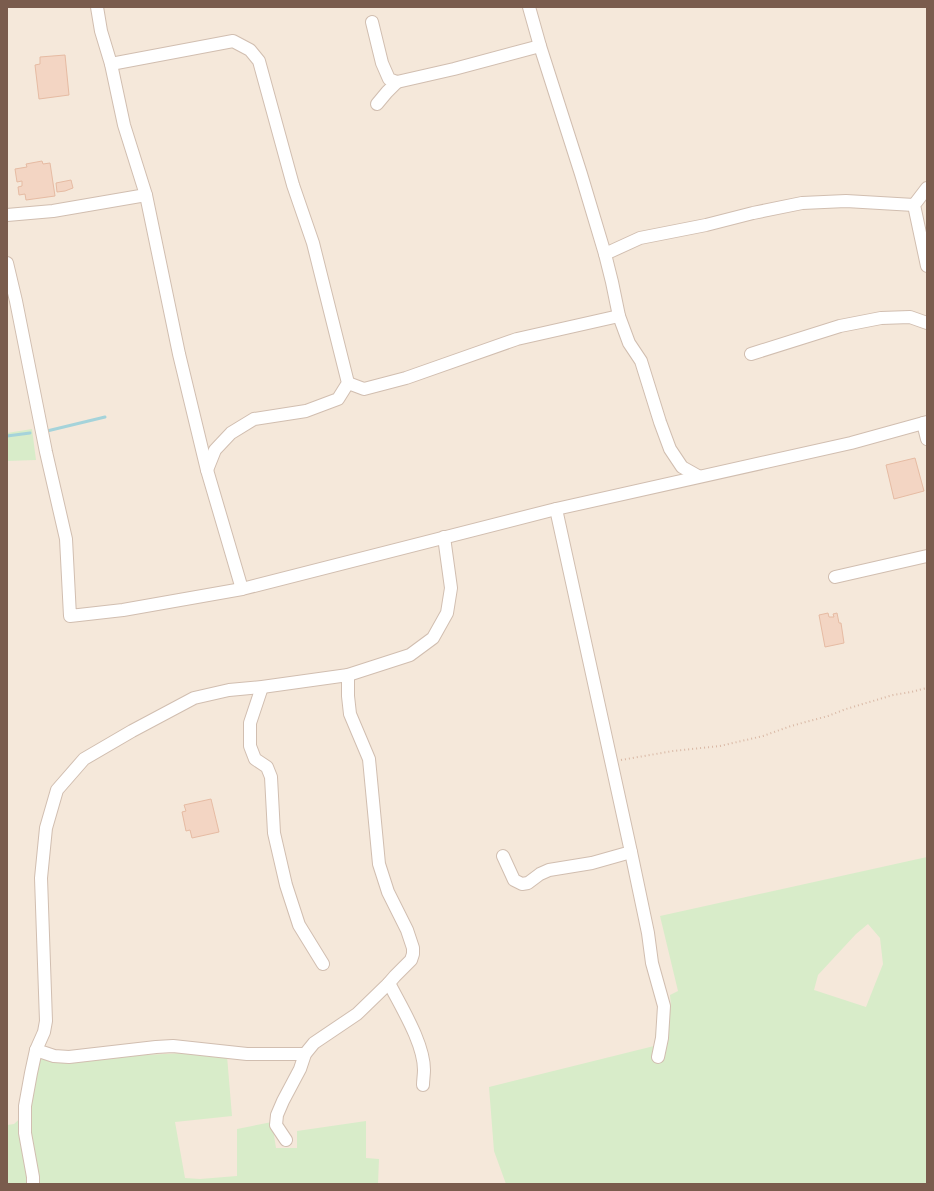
<svg xmlns="http://www.w3.org/2000/svg" width="934" height="1191" font-family="'Space Grotesk',sans-serif">
  <style>
    .residential { fill: #f5e8da }
    .green { fill: #d8ecc9; fill-rule: evenodd }
    .lines { fill: none; stroke-linecap: round; stroke-linejoin: round }
    .stream { stroke: #a5d3da; stroke-width: 3 }
    .building { fill: #f3d5c3; stroke: #e6bba3 }
    .minor-casing { stroke: #d1beb0; stroke-width: 14 }
    .path { stroke: #d9b8a5; stroke-width: 2; stroke-dasharray: 1 3; stroke-linecap: butt }
    .minor { stroke: #fff; stroke-width: 12 }
  </style>
  <rect width="100%" height="100%" fill="#fdf6ec"/>
  <path class="residential" d="M7,7H927V1131L575,1184H7Z"/>
  <g class="green">
    <path d="M32,429L36,460L7,461V433Z"/>
    <path d="M927,857V1184H506L494,1151L489,1087L654,1046L658,1014L671,1006L670,995L678,991L660,916ZM868,924L880,938L883,964L866,1007L814,990L818,975L856,934Z"/>
    <path d="M183,1053L227,1056L232,1116L175,1122L185,1178L200,1179L237,1176V1129L272,1122L276,1148H297V1131L366,1121V1158L379,1159L378,1184H7V1125L14,1124L29,1110L39,1057H107Z"/>
  </g>
  <g class="lines">
    <g class="stream">
      <path d="M47,431L105,417"/>
      <path d="M7,436L30,433"/>
    </g>
  </g>
  <g class="building">
    <path d="M65,55L69,95L39,99L35,65L40,64V57Z"/>
    <path d="M42,161L43,164L50,163L55,196L26,200L25,194L19,195L18,187L22,186V181L17,182L15,169L27,167L26,164Z"/>
    <path d="M71,180L73,188L65,191L57,192L56,183Z"/>
    <path d="M915,458L924,491L894,499L886,465Z"/>
    <path d="M828,613L829,617H834L833,614L837,613L839,623H841L844,643L825,647L819,615Z"/>
    <path d="M211,799L219,832L192,838L190,830L186,831L182,812L186,811L184,805Z"/>
  </g>
  <g class="lines">
    <defs>
      <g id="minor">
        <path d="M529,7L540,46L581,174L605,254L612,282L619,316L629,343L641,361L660,422L670,449L682,467L698,476"/>
        <path d="M372,22L382,63L389,79L397,82L454,69L540,46"/>
        <path d="M111,64L233,41L250,50L259,61L293,185L313,243L348,383L338,399L306,411L254,419L231,433L215,450L207,470"/>
        <path d="M377,104L387,92L397,82"/>
        <path d="M927,188L914,205L927,266"/>
        <path d="M146,195L179,354L207,470L242,589"/>
        <path d="M7,215L53,211L146,195L124,125L111,64L101,31L97,7"/>
        <path d="M605,254L640,238L706,225L753,213L802,203L846,201L914,205"/>
        <path d="M7,263L16,301L46,452L66,539L70,616L123,610L242,589L556,509L851,443L927,422"/>
        <path d="M751,354L840,326L881,318L910,317L927,323"/>
        <path d="M348,383L364,389L406,378L517,339L619,316"/>
        <path d="M923,423L927,439"/>
        <path d="M835,577L927,556"/>
        <path d="M348,675V696L350,714L369,759L379,864L388,892L407,930L413,948V954L411,960L395,976L389,983C401,1007 424,1043 424,1070C424,1075 423,1080 423,1085"/>
        <path d="M262,687L250,723V746L255,759L267,767L271,777L274,833L286,885L299,925L323,964"/>
        <path d="M631,852L648,933L652,963L664,1006L662,1038L658,1057"/>
        <path d="M503,856L514,880L522,884L528,883L540,874L549,870L592,863L631,852L556,509"/>
        <path d="M36,1050L54,1056L69,1057L156,1047L173,1046L247,1054H305"/>
        <path d="M286,1140L276,1125L277,1115L283,1101L300,1069L305,1054L314,1043L357,1014L389,983"/>
        <path d="M33,1184V1177L25,1133V1106L31,1073L36,1050L44,1032L46,1021L41,878L46,828L57,790L84,759L132,731L194,698L229,690L262,687L348,675L410,655L433,638L447,613L451,588L444,537"/>
      </g>
    </defs>
    <use href="#minor" class="minor-casing"/>
    <path class="path" d="M621,760L673,751L720,746L763,736L791,726L828,716L846,709L893,695L911,692L927,688"/>
    <use href="#minor" class="minor"/>
  </g>
  <rect width="934" height="1191" fill="none" stroke="#7a5c4d" stroke-width="16"/>
</svg>
